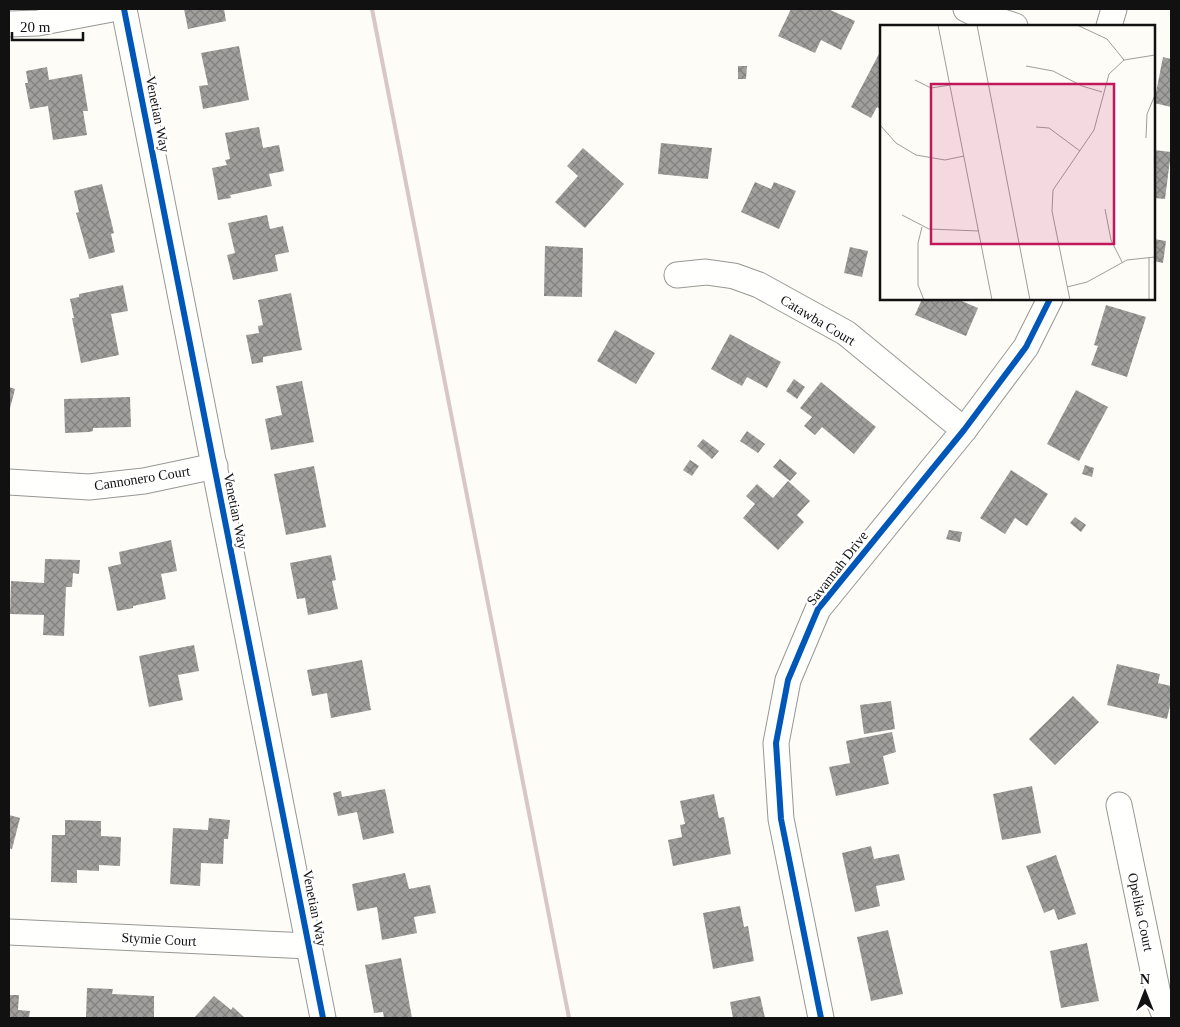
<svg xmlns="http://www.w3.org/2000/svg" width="1180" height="1027" font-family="Georgia,serif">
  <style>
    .building { fill: url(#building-cross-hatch) }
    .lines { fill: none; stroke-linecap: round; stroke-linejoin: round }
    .minor-casing { stroke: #979795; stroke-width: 27 }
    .minor { stroke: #fffffe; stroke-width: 25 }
    .rail { stroke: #d9c6c7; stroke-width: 4 }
    .cycleway-casing { stroke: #fff; stroke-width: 9 }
    .cycleway { stroke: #0057b8; stroke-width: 6 }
    .labels { text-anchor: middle; stroke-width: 5; stroke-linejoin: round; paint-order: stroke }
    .street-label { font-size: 14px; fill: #111; stroke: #fff }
    .inset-road { fill: none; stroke: #9f9e9b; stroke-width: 1 }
    .view { fill: #c2185b; fill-opacity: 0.15; stroke: #c2185b; stroke-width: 2.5 }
    .inset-edge { fill: none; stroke: #111; stroke-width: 2.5 }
  </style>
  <defs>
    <pattern id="building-cross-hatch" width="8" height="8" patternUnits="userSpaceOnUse" patternTransform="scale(1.25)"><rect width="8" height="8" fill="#a19f9c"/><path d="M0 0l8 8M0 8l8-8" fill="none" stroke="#82807e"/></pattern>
  </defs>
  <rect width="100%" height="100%" fill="#fdfcf7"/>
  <g class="building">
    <path d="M184,9H224L226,21L188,29Z"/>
    <path d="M791,9H828L855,21L841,50L821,40L815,53L778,36Z"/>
    <path d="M239,46L249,100L203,109L199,86L208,85L201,53Z"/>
    <path d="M881,50V110L877,107L871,118L851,107Z"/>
    <path d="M1163,57L1171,59V107L1154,103Z"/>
    <path d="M738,66H747L746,79H738Z"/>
    <path d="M47,67L49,80L82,74L88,111H83L87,135L53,140L48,106L30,109L25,83H28L26,71Z"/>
    <path d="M259,127L263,148L279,145L284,171L269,174L272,186L230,195L231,198L218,200L212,168L227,165L225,160L230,159L225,133Z"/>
    <path d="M661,143L712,148L708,179L658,174Z"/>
    <path d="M583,148L624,184L585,228L555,202L578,176L567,166Z"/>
    <path d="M1154,150L1171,152L1165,199L1154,198Z"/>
    <path d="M755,182L771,189L774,182L796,191L779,229L741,212Z"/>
    <path d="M102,184L114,233L111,234L115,252L89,259L76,213L79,212L74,191Z"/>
    <path d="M267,215L270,229L283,226L289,252L275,255L278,271L233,280L227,255L235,253L228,223Z"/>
    <path d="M1154,239L1166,241L1163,263L1154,261Z"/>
    <path d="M545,246L583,248L582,297L544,296Z"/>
    <path d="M850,247L868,251L862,277L844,273Z"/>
    <path d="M123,285L128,311L111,314L119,355L81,363L72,318H74L70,299L79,297V294Z"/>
    <path d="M291,293L302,350L263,357V362L252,364L246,335L259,333L258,326L263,325L258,300Z"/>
    <path d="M922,299H957L978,308L966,336L915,315Z"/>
    <path d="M1106,305L1146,317L1127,377L1091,365L1098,346L1094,345Z"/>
    <path d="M615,330L655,353L636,384L597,361Z"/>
    <path d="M730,334L781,362L767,388L747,377L742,386L711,369Z"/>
    <path d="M794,379L805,387L797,399L786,391Z"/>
    <path d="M302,381L314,442L271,450L265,419L282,415L276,386Z"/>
    <path d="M821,382L876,427L854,454L822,427L815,435L804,426L812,417L800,408Z"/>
    <path d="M9,387L15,389L9,412Z"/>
    <path d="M1076,390L1108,407L1079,461L1047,444Z"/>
    <path d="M130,397L131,427L93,428V431L89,432L65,433L64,399Z"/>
    <path d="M747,431L765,444L758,453L740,441Z"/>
    <path d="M703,439L719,451L712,459L697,446Z"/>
    <path d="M780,459L797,473L790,481L773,467Z"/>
    <path d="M690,460L699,466L692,476L683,470Z"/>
    <path d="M1085,465L1094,468L1092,477L1082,474Z"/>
    <path d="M314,466L326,527L286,535L274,474Z"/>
    <path d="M1011,470L1048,494L1027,526L1015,518L1005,534L980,518Z"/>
    <path d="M788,481L810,501L797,515L804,522L778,550L743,518L755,504L746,496L757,484L773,498Z"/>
    <path d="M1075,517L1086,525L1081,532L1070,523Z"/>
    <path d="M949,530L962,532L960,542L946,539Z"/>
    <path d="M171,540L177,571L161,574L166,599L133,606V608L117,611L108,567L121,564L119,552Z"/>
    <path d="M331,555L336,580L332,581L338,609L308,615L305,598L297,599L290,563Z"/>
    <path d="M45,559L80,560L79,574L73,573L72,587H66L64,636L43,635L44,615L10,614L11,581L44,583Z"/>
    <path d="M194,645L199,671L178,675L183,700L149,707L139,656Z"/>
    <path d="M362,660L371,710L331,718L327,693L312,696L307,670Z"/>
    <path d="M1117,664L1160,674L1158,683L1171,686V701L1167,719L1107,705Z"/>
    <path d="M1073,696L1099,722L1055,765L1029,739Z"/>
    <path d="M891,701L895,729L864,734L860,705Z"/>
    <path d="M892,732L896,752L883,756L889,784L836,796L829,767L850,763L846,741Z"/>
    <path d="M1032,786L1041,833L1002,840L993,794Z"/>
    <path d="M385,789L394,833L363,840L357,812L338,816L333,793L341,791L342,797Z"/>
    <path d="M714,794L719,818L724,817L731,854L673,866L668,840L682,837L680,825L685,824L680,801Z"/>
    <path d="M9,815L20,818L12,849L9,848Z"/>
    <path d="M209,818L230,820L228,839H224L223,864L201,863L200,886L170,884L173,828L208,830Z"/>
    <path d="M65,820L101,821V836L121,837L120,866L99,865V871L77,870V883L51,882L52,835H65Z"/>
    <path d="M871,846L874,859L899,854L905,880L876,886L880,906L855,912L842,853Z"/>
    <path d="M1056,855L1076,914L1058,920L1054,909L1044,913L1026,866Z"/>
    <path d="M405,873L409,889L430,885L436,913L414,917L417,933L382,940L377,907L357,911L352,884Z"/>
    <path d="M740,906L744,927L748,926L754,961L713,969L703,913Z"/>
    <path d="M888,930L903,994L871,1001L857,937Z"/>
    <path d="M1087,943L1099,1001L1061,1008L1050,951Z"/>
    <path d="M401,958L412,1018H384L383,1012L374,1013L365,965Z"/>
    <path d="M87,988L113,989L112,994L154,996V1018H86Z"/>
    <path d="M9,995H19L18,1010L30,1011L29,1018H9Z"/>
    <path d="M214,996L231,1010L233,1007L245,1018H194Z"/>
    <path d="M760,996L765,1018H733L730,1002Z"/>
  </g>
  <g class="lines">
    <defs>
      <g id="minor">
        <path d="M124,9L323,1018"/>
        <path d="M966,9L972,12L1015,26"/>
        <path d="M9,24L38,23L112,9"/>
        <path d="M1109,26L1114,9"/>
        <path d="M677,275L706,272L734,276L759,285L846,333L964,430"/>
        <path d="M9,482L89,487L144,481L215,466"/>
        <path d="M1119,805L1160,1004L1166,1018"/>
        <path d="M9,932L309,946"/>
        <path d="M821,1018L781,819L776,743L788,680L818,609L964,430L1026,347L1050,299"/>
      </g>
    </defs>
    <use href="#minor" class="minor-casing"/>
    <use href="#minor" class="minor"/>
    <path class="rail" d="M372,9L569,1018"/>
    <defs>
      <g id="cycleway">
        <path d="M124,9L323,1018"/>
        <path d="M821,1018L781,819L776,743L788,680L818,609L964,430L1026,347L1050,299"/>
      </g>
    </defs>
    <use href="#cycleway" class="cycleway-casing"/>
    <use href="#cycleway" class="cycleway"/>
  </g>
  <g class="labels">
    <g class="street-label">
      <text transform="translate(158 114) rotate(79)" y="5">Venetian Way</text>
      <text transform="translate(818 320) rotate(31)" y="5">Catawba Court</text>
      <text transform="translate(142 478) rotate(-9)" y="5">Cannonero Court</text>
      <text transform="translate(236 511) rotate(79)" y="5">Venetian Way</text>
      <text transform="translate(837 568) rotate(-52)" y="5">Savannah Drive</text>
      <text transform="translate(315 908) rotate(79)" y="5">Venetian Way</text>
      <text transform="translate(1141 912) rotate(78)" y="5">Opelika Court</text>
      <text transform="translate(159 939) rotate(3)" y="5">Stymie Court</text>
    </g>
  </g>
  <g transform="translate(880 25)">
    <rect width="275" height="275" fill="#fdfcf7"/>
    <path class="inset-road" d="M58,0L112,275M97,0L150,275M197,0L227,14L244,35M146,41L173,46L202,61L222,67M35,55L51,63L70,60M0,100L16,118L36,130L65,135L84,131M156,102L169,103L200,126M266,113L267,89L275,70M225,184L231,215L242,237M22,190L49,204L99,206M42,202L38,218V260L44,275M269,232V275M187,262L207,257L247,235L275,232M190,275L172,186L173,165L214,105L229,49L244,35L275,30"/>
    <path class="view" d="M51,59H234V219H51Z"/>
    <rect width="275" height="275" class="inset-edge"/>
  </g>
  <rect width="1180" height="1027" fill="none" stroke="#111111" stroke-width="20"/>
  <g transform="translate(1145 992)" stroke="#ffffff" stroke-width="4" paint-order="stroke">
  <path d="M0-4L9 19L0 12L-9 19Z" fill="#111111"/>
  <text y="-8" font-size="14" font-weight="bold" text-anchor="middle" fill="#111111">N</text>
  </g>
  <path d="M12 32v8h71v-8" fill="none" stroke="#111111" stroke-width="2.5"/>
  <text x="20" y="32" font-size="15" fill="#111111" stroke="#ffffff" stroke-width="4" paint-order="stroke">20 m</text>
</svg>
